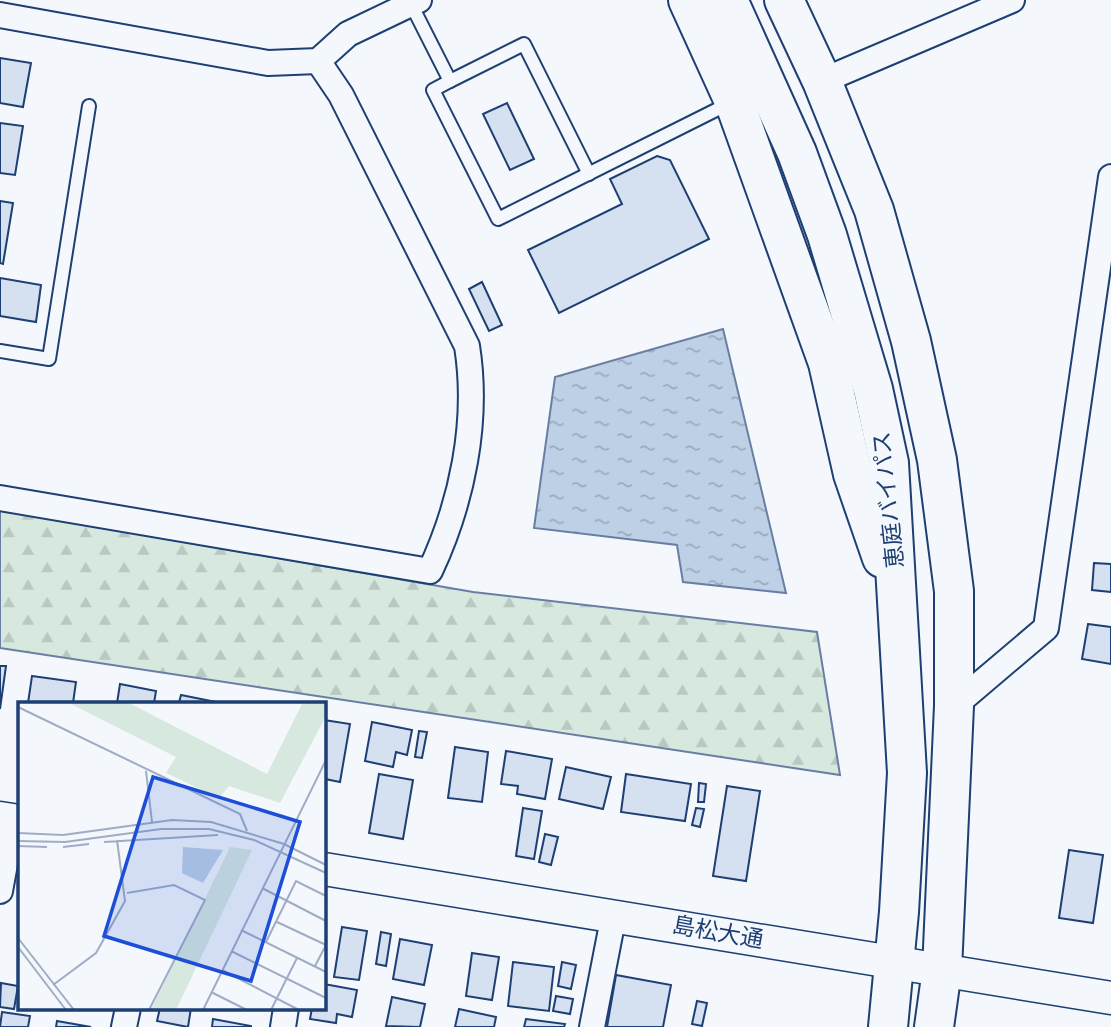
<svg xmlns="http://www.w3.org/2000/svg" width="1111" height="1027" font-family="Manrope,'Noto Sans JP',sans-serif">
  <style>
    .forest { fill: url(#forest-firs); stroke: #687fa3; stroke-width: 2 }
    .water { fill: url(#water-ripples); stroke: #687fa3; stroke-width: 2 }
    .building { fill: #d5e0f0; stroke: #1d3f73; stroke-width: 2 }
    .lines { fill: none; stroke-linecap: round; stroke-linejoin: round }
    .service-casing { stroke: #1d3f73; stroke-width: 16 }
    .minor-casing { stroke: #1d3f73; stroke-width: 28 }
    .tertiary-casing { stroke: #1d3f73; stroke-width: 35 }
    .trunk-casing { stroke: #1d3f73; stroke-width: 42 }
    .service { stroke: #f4f7fb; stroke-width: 12 }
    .minor { stroke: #f4f7fb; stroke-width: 24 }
    .tertiary { stroke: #f4f7fb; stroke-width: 32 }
    .trunk { stroke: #f4f7fb; stroke-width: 38 }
    .labels { text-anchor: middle; stroke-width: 5; stroke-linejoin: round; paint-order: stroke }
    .street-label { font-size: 23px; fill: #1d3f73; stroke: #f4f7fb }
    .inset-road { fill: none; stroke: #9eadc5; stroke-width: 2 }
    .view { fill: #1d4ed8; fill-opacity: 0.15; stroke: #1d4ed8; stroke-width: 3.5 }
    .inset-edge { fill: none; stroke: #1d3f73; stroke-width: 3.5 }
  </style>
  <defs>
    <pattern id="forest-firs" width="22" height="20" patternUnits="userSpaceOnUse" patternTransform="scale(1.75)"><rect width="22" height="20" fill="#d7e8df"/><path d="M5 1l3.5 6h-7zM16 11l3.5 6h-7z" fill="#b8c8c3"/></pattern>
    <pattern id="water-ripples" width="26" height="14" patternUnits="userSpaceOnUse" patternTransform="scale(1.75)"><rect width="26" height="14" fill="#bed0e5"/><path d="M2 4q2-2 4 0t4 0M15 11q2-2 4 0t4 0" fill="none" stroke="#9aaabe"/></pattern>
  </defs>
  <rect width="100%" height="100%" fill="#f4f7fb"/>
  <path class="forest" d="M0,510L473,592L817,632L840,775L0,648Z"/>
  <path class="water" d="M723,329L786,593L683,582L677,545L534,528L555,377Z"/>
  <g class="building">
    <path d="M0,58L31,63L23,107L0,103Z"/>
    <path d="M507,103L534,159L510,170L483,114Z"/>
    <path d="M0,123L23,126L15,175L0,173Z"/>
    <path d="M657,156L670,160L709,239L559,313L528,250L622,204L610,179Z"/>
    <path d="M0,201L13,203L3,264L0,263Z"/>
    <path d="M0,278L41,285L36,322L0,316Z"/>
    <path d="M482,282L502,325L489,331L469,289Z"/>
    <path d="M1094,563L1111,564V592L1092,590Z"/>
    <path d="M1088,624L1111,627V664L1082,659Z"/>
    <path d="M0,666H6L0,709Z"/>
    <path d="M32,676L76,682L73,703H28Z"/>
    <path d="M120,684L156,691L154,703H117Z"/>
    <path d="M181,695L221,703H179Z"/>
    <path d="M324,720L350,724L340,782L325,779L324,785Z"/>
    <path d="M372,722L412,730L407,755L396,752L393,767L365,761Z"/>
    <path d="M419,731L427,732L422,758L415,757Z"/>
    <path d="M455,747L488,752L482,802L448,798Z"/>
    <path d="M506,751L552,759L545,799L517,794L518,786L501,784Z"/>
    <path d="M566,767L611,777L603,809L559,799Z"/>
    <path d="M379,774L413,780L403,839L369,833Z"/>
    <path d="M626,774L691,784L685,821L621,812Z"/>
    <path d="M699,783L706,784L704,802H698Z"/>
    <path d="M727,786L760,791L746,881L713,876Z"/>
    <path d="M523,808L542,811L534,859L516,856Z"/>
    <path d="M696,808L704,809L700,827L692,825Z"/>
    <path d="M545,834L558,837L551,865L539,862Z"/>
    <path d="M1069,850L1103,855L1093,923L1059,918Z"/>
    <path d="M342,927L367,931L359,980L334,977Z"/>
    <path d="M381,932L391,934L386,966L376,964Z"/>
    <path d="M400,939L432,945L424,985L393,979Z"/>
    <path d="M472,953L499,957L492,1000L466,996Z"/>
    <path d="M513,962L554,967L549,1011L508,1006Z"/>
    <path d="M562,962L576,965L571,989L558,986Z"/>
    <path d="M616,975L671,985L663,1027H607Z"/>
    <path d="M1,983L18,986L14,1009L0,1007Z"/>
    <path d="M324,984L357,990L352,1017L337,1014L336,1023L310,1019L312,1008H324Z"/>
    <path d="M556,996L573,999L570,1014L553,1011Z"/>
    <path d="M392,997L425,1004L420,1027L386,1026Z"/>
    <path d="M697,1001L707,1003L702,1026L692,1024Z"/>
    <path d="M160,1008H191L188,1027L157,1021Z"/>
    <path d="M459,1009L496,1017L494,1027H455Z"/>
    <path d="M2,1012L30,1016L28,1027H0Z"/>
    <path d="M213,1019L251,1026V1027H212Z"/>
    <path d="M526,1019L565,1024L564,1027H524Z"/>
    <path d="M57,1021L91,1027H56Z"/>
  </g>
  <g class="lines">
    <defs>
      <g id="service">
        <path d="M411,4L450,81L433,90L498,219L732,102"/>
        <path d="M450,81L524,44L589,174"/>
        <path d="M0,351L49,359L89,106"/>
      </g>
      <g id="minor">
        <path d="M0,15L268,63L318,61L348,34L419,0"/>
        <path d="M822,81L1012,0"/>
        <path d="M0,498L430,571C462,503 479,422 467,346L341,95L318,61"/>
        <path d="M954,706L1046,628L1111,177"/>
        <path d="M0,891L13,820"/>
        <path d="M124,1027L128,1008"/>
        <path d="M283,1027L286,1008"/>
        <path d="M592,1027L614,914"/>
      </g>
      <g id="tertiary">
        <path d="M0,818L19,821"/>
        <path d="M324,869L1111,998"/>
      </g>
      <g id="trunk">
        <path d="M688,0L734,101L828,363L853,474L882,558"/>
        <path d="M728,0L797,153L827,235L873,389L889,463L907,773L899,912L888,1027"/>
        <path d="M784,0L822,81L874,210L911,341L937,460L954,591V706L942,970L934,1027"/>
      </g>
    </defs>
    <use href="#service" class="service-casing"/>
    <use href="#minor" class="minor-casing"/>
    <use href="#tertiary" class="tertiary-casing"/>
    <use href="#trunk" class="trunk-casing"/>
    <use href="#service" class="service"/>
    <use href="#minor" class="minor"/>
    <use href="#tertiary" class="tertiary"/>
    <use href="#trunk" class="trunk"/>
  </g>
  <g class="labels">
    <g class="street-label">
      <text transform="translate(888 500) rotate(-96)" y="8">恵庭バイパス</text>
      <text transform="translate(718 932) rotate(10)" y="8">島松大通</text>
    </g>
  </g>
  <g transform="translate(18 702)">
    <rect width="308" height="308" fill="#f4f7fb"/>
    <path d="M49,0H109L249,72L285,0H308V14L262,101L211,84L201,96L148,71L158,55ZM212,145L234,148L158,308H133Z" fill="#d7e8df"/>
    <path d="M165,145L205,148L185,181L164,171Z" fill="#bed0e5"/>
    <path class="inset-road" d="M0,5L222,112L229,129M128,69L134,120M0,131L45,133L154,118L193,120L266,142L308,163M0,139L47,140L143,127H191L236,138L308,171M86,140L200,133M0,144L29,145M45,145L71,142M244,186L308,219M109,191L156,183L187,198L131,308M259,220L308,243M223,228L308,270M0,236L56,308M248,240L278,179L308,194M0,245L48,308M213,249L308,296M297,264L308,243M204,268L281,308M35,283L78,251L107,199L99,138M193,290L229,308M185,308L308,58M253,308L279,256"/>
    <path class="view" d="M135,75L282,120L233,279L86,234Z"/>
    <rect width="308" height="308" class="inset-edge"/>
  </g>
</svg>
